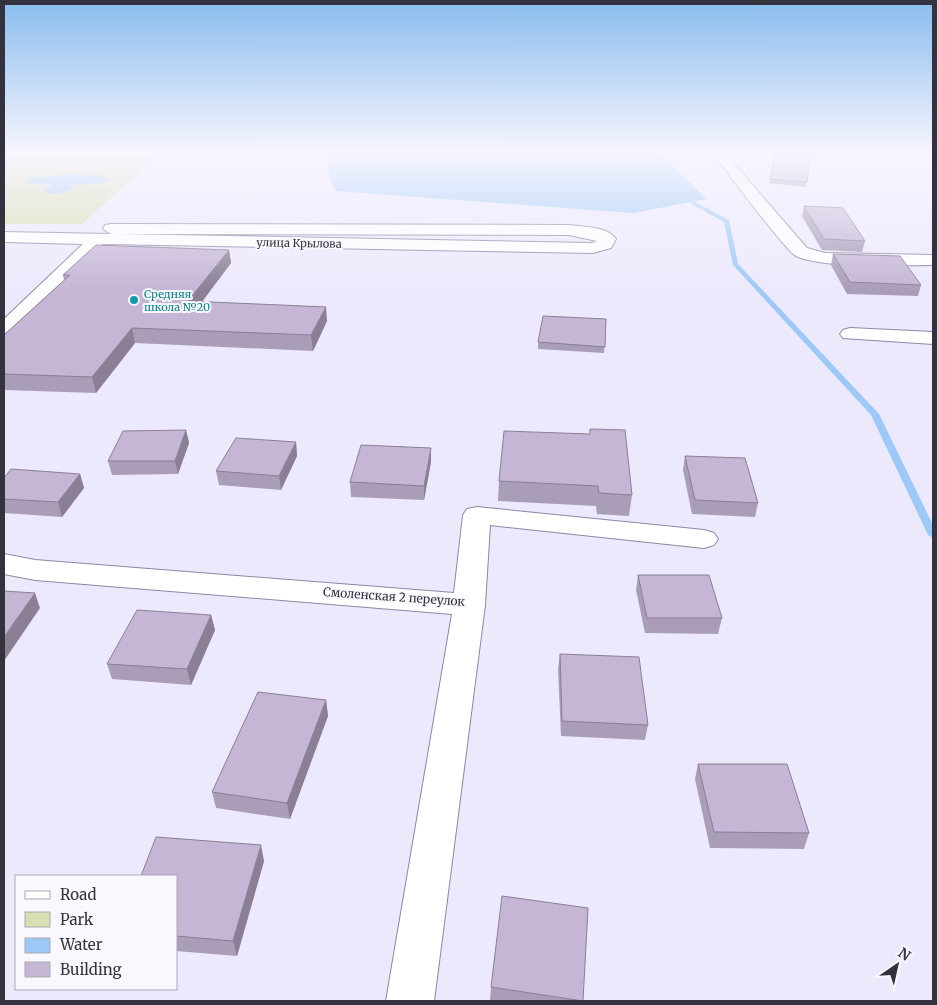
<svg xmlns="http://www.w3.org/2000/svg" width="937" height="1005" font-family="Merriweather,serif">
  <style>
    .green { fill: #d9dfb2 }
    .water { fill: #9cc9f7 }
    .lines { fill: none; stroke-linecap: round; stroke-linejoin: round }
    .stream { fill: #9cc9f7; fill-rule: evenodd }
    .minor-casing { stroke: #8d87a5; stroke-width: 2 }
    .minor { fill: #fff; fill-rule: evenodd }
    .wall { fill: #a99db7 }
    .shaded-wall { fill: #8a7f95 }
    .building { fill: #c5b6d5; stroke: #8a7f95 }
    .culture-dot { fill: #0f9aa8; stroke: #f9f8ff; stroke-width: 2 }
    .labels { text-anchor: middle; stroke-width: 4; stroke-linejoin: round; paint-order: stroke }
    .far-street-label { font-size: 11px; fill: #35323f; stroke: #f9f8ff }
    .far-culture-label { font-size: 11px; fill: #0d838f; stroke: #f9f8ff; text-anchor: start }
    .street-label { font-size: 12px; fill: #35323f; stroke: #f9f8ff }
  </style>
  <rect width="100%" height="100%" fill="#ede9fd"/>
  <path class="green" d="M4,152H161L82,224H4Z"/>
  <g class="water">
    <path d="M326,152H659L706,199L633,213L336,191L329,176Z"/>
    <path d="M73,174L104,176L110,180L104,183L72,185L71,190L56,194L45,193L44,189L53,186C43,181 34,187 24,181L32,178Z"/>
  </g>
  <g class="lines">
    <path class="stream" d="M691,202H695L729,220L738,264L879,414L933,525V538L928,535L871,415L733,265L724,222L691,204Z"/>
    <defs>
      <g id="minor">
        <path d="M713,152H727L735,165L807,248L825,253L933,255V265C899,265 825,269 796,256C786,251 722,166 713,152Z"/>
        <path d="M111,224L569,225C583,227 607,226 616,239L611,248L593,253L103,244L11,334L4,336V319L83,244L4,242V232L111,234L103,229L105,225ZM118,234L569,235L597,241L592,243Z"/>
        <path d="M850,328L933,332V344L843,338L840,334L843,330Z"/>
        <path d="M477,507L704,530L714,533L718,539L714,545L704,548L490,525L485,605L434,1001H386L452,614L35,580L4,574V554L35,560L454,593L463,515L467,509Z"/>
      </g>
    </defs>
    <use href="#minor" class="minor-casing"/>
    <use href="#minor" class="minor"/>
  </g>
  <g class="wall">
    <path d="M776,152L807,182L806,187L769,183Z"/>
    <path d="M804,206L865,241L862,252L822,250L802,216Z"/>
    <path d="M229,250L231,263L202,302L327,321L313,351L135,343L96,393L4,390V335L64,280L63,275Z"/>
    <path d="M833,254L921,285L918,296L847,294L831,265Z"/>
    <path d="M606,319L604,353L538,349V342Z"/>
    <path d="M590,429L632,495L629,516L597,514L596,506L498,501L499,481L590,434Z"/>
    <path d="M186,430L189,443L178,474L112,475L108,461Z"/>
    <path d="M296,442L297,456L281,490L219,485L216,471Z"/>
    <path d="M431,448V462L424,500L351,497L350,482Z"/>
    <path d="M685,456L758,503L755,517L692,514L683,470Z"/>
    <path d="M80,474L84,488L62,517L4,513V478Z"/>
    <path d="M638,575L722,618L718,634L645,633L636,590Z"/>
    <path d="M211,615L215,630L191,685L112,679L107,664Z"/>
    <path d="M560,654L648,725L645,740L561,736L558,669Z"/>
    <path d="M326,700L328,716L290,819L216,808L212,792Z"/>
    <path d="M698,764L809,833L804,849L710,848L695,779Z"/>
    <path d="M264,861L237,956L176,951V876Z"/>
    <path d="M491,987L583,1001H490Z"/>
  </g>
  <g class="shaded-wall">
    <path d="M229,250L231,263L191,316L188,301Z"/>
    <path d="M326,307L327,321L313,351L311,335Z"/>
    <path d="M132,328L135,343L96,393L92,377Z"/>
    <path d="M186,430L189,443L178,474L175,461Z"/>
    <path d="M296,442L297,456L281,490L279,476Z"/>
    <path d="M431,448V462L424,500V486Z"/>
    <path d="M80,474L84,488L62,517L58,502Z"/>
    <path d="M35,593L40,608L4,661V637Z"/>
    <path d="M211,615L215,630L191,685L187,669Z"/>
    <path d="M326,700L328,716L290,819L287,803Z"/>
    <path d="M261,845L264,861L237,956L233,941Z"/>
  </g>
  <g class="building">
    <path d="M776,152H811L807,182L770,179Z"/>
    <path d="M804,206L843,208L865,241L824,239Z"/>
    <path d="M96,245L229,250L188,301L326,307L311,335L132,328L92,377L4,374V335L70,275H63Z"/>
    <path d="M833,254L900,256L921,285L850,282Z"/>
    <path d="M543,316L606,319L605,347L538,342Z"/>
    <path d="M590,429L625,430L632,495L599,493L598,486L499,481L504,431L590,434Z"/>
    <path d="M186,430L175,461H108L123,431Z"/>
    <path d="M236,438L296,442L279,476L216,471Z"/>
    <path d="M361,445L431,448L424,486L350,482Z"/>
    <path d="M685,456L745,458L758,503L695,500Z"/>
    <path d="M11,469L80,474L58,502L4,499V478Z"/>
    <path d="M638,575H709L722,618H647Z"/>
    <path d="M4,591L35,593L4,637Z"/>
    <path d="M137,610L211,615L187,669L107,664Z"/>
    <path d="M560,654L639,657L648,725L562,721Z"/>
    <path d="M258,692L326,700L287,803L212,792Z"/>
    <path d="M698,764H787L809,833L714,832Z"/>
    <path d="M156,837L261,845L233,941L176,936V876H141Z"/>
    <path d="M502,896L588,908L583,1001L491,987Z"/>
  </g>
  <linearGradient id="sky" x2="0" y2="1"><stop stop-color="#89bcee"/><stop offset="0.52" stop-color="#f7f5fe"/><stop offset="1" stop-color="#f7f5fe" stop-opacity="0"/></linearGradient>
  <rect width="937" height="292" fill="url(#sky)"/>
  <circle class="culture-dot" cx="134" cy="300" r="5"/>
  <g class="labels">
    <g class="far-street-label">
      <text transform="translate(299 243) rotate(1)" y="4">улица Крылова</text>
    </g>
    <g class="far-culture-label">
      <text x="144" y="298">Средняя<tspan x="144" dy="13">школа №20</tspan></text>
    </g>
    <g class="street-label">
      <text transform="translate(394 597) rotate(4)" y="4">Смоленская 2 переулок</text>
    </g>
  </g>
  <rect width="937" height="1005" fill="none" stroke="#35323f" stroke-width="10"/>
  <rect x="15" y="875" width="162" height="115" fill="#f9f8ff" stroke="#aba9b2"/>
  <rect x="25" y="891" width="25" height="8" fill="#ffffff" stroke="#aba9b2"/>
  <text x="60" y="900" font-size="15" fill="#35323f">Road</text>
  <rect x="25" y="912" width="25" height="15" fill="#d9dfb2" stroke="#aba9b2"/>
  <text x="60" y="925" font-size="15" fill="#35323f">Park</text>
  <rect x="25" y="938" width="25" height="15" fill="#9cc9f7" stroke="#aba9b2"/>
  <text x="60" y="950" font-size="15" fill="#35323f">Water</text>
  <rect x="25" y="962" width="25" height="15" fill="#c5b6d5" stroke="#aba9b2"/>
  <text x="60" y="975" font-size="15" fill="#35323f">Building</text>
  <g transform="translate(897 965) rotate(34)" stroke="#f9f8ff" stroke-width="4" paint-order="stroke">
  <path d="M0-4L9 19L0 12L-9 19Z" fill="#35323f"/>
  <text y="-8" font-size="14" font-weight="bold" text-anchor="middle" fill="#35323f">N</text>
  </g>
</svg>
